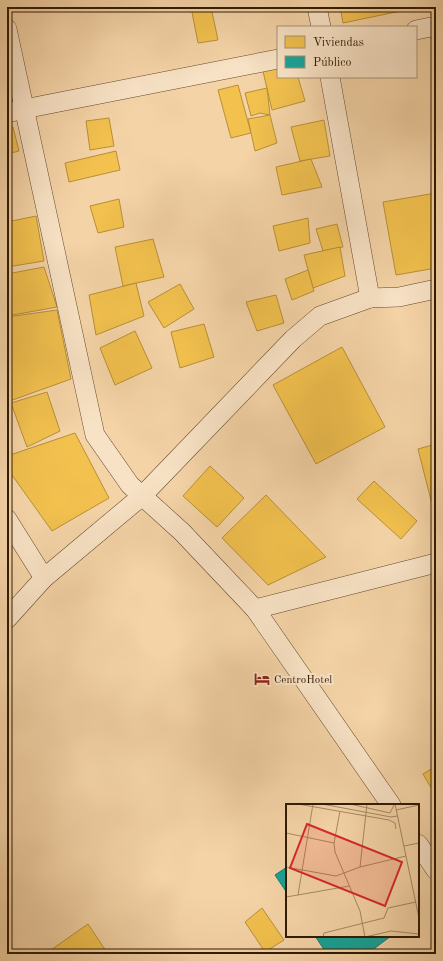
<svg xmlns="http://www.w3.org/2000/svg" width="443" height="961" font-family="'Old Standard TT',serif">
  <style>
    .homes { fill: #f2c14e; stroke: #b88f37 }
    .public { fill: #17a398; stroke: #1e7a6b }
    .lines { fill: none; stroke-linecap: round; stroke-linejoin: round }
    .minor-casing { stroke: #61492b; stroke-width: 20 }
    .minor { stroke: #f8e2c5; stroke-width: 19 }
    .labels { text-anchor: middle; stroke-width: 4; stroke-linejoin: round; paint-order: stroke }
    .poi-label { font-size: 11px; fill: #301b02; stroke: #f8e2c5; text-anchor: start }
    .inset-road { fill: none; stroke: #a68964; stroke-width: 1 }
    .view { fill: #d62828; fill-opacity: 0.15; stroke: #d62828; stroke-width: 2 }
    .inset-edge { fill: none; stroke: #301b02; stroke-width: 2 }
  </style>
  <rect width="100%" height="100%" fill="#f4d3a6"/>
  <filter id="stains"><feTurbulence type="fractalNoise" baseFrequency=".005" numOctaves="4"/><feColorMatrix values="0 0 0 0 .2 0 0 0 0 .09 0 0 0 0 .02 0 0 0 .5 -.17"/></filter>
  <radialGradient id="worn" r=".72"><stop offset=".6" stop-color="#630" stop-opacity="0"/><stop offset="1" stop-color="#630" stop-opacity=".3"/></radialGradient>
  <g class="homes">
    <path d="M191,7H211L218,40L198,43Z"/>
    <path d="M340,7H420L343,23Z"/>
    <path d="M436,36V69L431,37Z"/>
    <path d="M278,66V77H298L305,101L272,110L262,67Z"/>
    <path d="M238,85L251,133L231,138L218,90Z"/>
    <path d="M267,88L270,115L260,113L251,116L245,93Z"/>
    <path d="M270,115L277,143L255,151L248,119Z"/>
    <path d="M109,118L114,146L90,150L86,121Z"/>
    <path d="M324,120L330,156L300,161L291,127Z"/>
    <path d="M13,127L19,151L7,154V128Z"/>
    <path d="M116,151L120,170L69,182L65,163Z"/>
    <path d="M311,159L322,187L282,195L276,167Z"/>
    <path d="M436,193V268L396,275L383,202Z"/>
    <path d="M119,199L124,227L98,233L90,206Z"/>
    <path d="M36,216L44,261L7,267V222Z"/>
    <path d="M308,218L310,243L279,251L273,226Z"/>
    <path d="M337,224L343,247L323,251L316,229Z"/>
    <path d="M153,239L164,277L123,286L115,247Z"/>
    <path d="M340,247L345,276L313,288L304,255Z"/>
    <path d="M44,267L57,307L7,316V274Z"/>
    <path d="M308,270L314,291L292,300L285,279Z"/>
    <path d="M136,283L144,316L96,335L89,295Z"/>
    <path d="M180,284L194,309L164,328L148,302Z"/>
    <path d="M276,295L284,323L257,331L246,302Z"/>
    <path d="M57,310L71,379L7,402V317Z"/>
    <path d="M204,324L214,357L180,368L171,332Z"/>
    <path d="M135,331L152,368L115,385L100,348Z"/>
    <path d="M342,347L385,427L316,464L273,385Z"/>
    <path d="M47,392L60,431L27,447L11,403Z"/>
    <path d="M75,433L109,498L52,531L7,468V456Z"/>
    <path d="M436,444V520L418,449Z"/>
    <path d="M210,466L244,498L217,527L183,496Z"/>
    <path d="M374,481L417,521L401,539L357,499Z"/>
    <path d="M266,495L326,557L268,585L222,538Z"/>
    <path d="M436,766V796L423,774Z"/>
    <path d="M262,908L284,940L265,952L245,922Z"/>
    <path d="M88,924L108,954H45Z"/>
  </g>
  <g class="public">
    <path d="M287,867V893L275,875Z"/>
    <path d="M315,936H391L367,954H327Z"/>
  </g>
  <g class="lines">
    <defs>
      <g id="minor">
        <path d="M317,7L321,27"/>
        <path d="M7,29L95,435L130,485L182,532L255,609L436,563"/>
        <path d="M416,30L436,26"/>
        <path d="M330,77L370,298L399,297L436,289"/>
        <path d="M7,113L24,109L278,59"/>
        <path d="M7,519L44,578"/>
        <path d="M255,609L391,805"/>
        <path d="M7,619L44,578L142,496L293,339L320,316L370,298"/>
        <path d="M418,844L436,870"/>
      </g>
    </defs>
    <use href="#minor" class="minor-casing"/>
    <use href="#minor" class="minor"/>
  </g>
  <defs>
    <symbol id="hotel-bare" viewBox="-9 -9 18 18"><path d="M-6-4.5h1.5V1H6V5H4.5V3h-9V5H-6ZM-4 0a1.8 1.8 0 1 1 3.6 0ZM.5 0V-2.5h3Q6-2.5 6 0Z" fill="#8f2418" stroke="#f8e2c5" stroke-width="2.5" paint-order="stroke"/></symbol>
  </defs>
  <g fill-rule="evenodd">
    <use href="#hotel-bare" x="251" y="668" width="22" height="22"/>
  </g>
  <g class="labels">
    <g class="poi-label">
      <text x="274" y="683">CentroHotel</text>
    </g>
  </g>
  <g transform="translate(286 804)">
    <rect width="133" height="133" fill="#f4d3a6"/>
    <path class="inset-road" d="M12,0L103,16L109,19L110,25M36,0L105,13L111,12M64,0L104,9L108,1M109,0L133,114M110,6L133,1M0,29L48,39L54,7M48,39L49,48L74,107L79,133M118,42L133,39M0,63L50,72L74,63L81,0M74,63L120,52M12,91L63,82M0,93L12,91L27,0M37,133L38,129L98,114L102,104L130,98M79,133L105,127L133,130"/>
    <path class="view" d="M21,20L116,58L99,102L4,64Z"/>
    <rect width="133" height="133" class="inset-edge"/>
  </g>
  <rect width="443" height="961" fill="none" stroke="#f4d3a6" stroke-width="24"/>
  <rect x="8" y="8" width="427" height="945" fill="none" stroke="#301b02" stroke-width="2"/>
  <rect x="12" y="12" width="419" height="937" fill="none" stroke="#301b02"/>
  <rect x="277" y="26" width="140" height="52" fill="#f8e2c5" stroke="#a89277"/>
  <rect x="285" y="36" width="20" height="12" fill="#f2c14e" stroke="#a89277"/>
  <text x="313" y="46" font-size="12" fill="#301b02">Viviendas</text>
  <rect x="285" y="56" width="20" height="12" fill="#17a398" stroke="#a89277"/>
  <text x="313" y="66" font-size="12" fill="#301b02">Público</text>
  <rect width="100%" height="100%" filter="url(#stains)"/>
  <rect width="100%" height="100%" fill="url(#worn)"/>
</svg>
